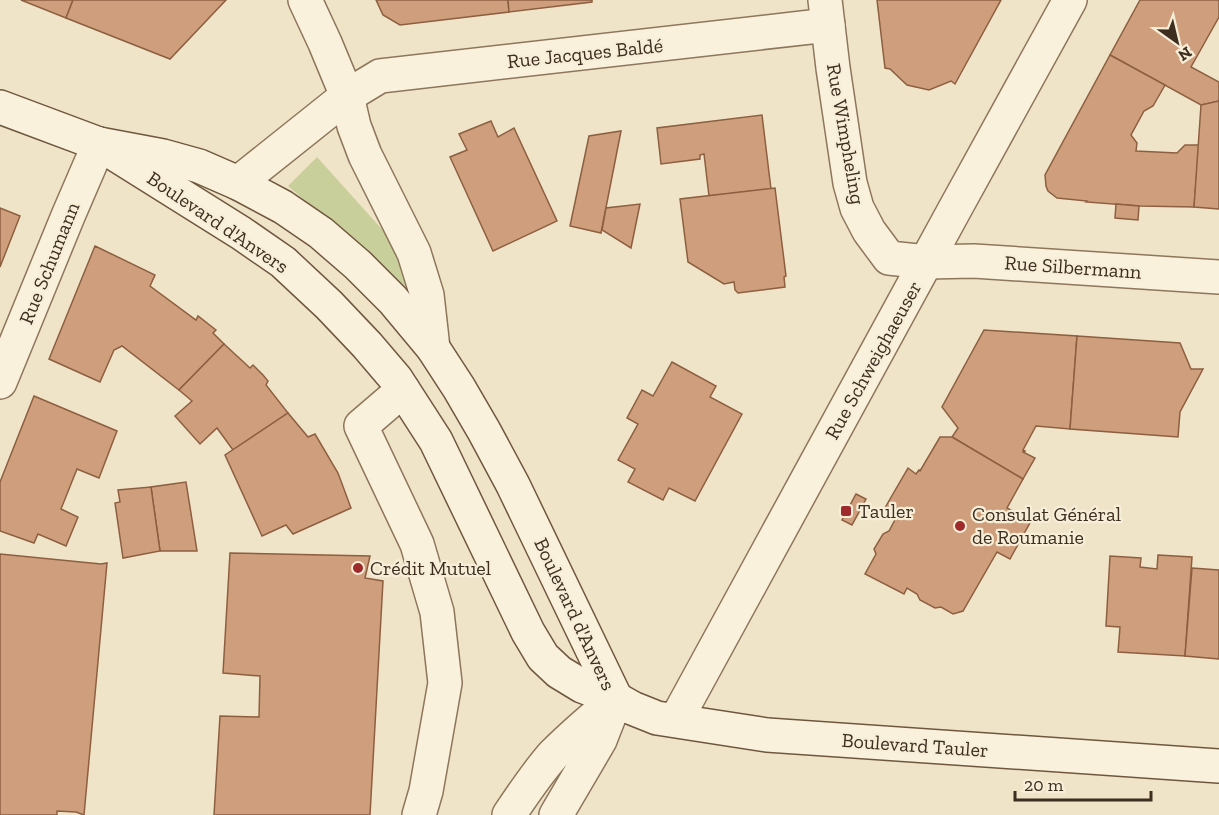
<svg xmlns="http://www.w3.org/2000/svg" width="1219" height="815" font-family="'Zilla Slab',serif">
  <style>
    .green { fill: #c9cf9b }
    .building { fill: #cf9f7d; stroke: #8d5f41; stroke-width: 1.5 }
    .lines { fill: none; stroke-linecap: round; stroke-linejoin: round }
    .minor-casing { stroke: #8d765c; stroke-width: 36 }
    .secondary-casing { stroke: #6f573f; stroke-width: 36 }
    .minor { stroke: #faf1dc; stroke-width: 33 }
    .secondary { stroke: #faf1dc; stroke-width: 33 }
    .poi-dot { fill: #9e2a2b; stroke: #f7eed8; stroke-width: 2 }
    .labels { text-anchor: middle; stroke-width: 4.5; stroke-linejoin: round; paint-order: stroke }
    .street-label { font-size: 20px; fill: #3d2e20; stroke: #f7eed8 }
    .poi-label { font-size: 20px; fill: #3d2e20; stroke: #f7eed8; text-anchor: start }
  </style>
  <rect width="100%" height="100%" fill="#f0e4c8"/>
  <path class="green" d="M317,157L406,256L414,294L288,186Z"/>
  <g class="building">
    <path d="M21,0H73L66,18Z"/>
    <path d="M73,0H226L170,59L66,18Z"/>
    <path d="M376,0H508L509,12L400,25L383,15Z"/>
    <path d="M508,0H592V2L509,12Z"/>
    <path d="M877,0H1001L955,84L951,81L929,90L907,85L890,69L885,68Z"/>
    <path d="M1140,0H1219V17L1191,67L1219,82V101L1201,105L1110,55Z"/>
    <path d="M1110,55L1165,85L1153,106L1144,111L1131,135L1137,143L1136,151L1177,153L1185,145H1199L1194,207L1139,206L1086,202L1087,201L1057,198L1048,191L1046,186L1045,175Z"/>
    <path d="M1219,101V209L1194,207L1201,105Z"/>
    <path d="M762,115L771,189L709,196L704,154L700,155V159L661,164L657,128Z"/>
    <path d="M491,121L498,137L514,128L557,221L493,251L450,157L467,150L459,134Z"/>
    <path d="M621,131L601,233L570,226L589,136Z"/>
    <path d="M775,188L786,276L784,277L785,287L738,293L735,290L734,282L724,284L688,262L680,199Z"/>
    <path d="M640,204L631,248L602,230L606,208Z"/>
    <path d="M1116,204L1139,206L1138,220L1115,218Z"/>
    <path d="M0,208L20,216L0,267Z"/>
    <path d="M95,246L155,275L150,286L196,320L198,316L216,330L213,333L224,344L179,390L122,346L114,350L100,382L49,359Z"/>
    <path d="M984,330L1077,336L1070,429L1036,426L1023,450L1025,451L1023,452L1035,458L1023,479L952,437L958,428L942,407Z"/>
    <path d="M1077,336L1180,343L1191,369H1203L1180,412L1178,437L1070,429Z"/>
    <path d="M224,344L250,368L253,365L263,375L268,381L266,385L288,413L233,450L217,428L200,444L175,416L192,401L179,390Z"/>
    <path d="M672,362L716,386L710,397L742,414L695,501L669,488L663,500L628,482L635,469L618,460L638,424L627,418L642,390L653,396Z"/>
    <path d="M34,396L117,431L99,478L77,469L61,509L78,517L66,546L38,534L34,543L0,531V482Z"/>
    <path d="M288,413L308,437L315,434L338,473L351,508L293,534L286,525L262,536L225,455Z"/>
    <path d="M940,437H952L1023,479L1007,508L1031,521L1010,559L997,552L963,611L953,614L941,607L935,608L920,600L917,594L907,588L904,594L865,574L876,554L874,549L883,534L889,531L898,514L885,508L890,499L908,468L916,474L919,470L920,471Z"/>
    <path d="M186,482L197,551H160L151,487Z"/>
    <path d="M151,487L160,551L123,558L115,503L120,502L118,490Z"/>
    <path d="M856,494L866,499L852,525L842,520Z"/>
    <path d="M230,553L370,556L365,578L383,581L370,815H214L220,716L259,717L260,676L223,673Z"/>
    <path d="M0,554L101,564L107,563L84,815L76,812L57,811V815H0Z"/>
    <path d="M1158,555L1192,557L1185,656L1118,652L1120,627L1106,626L1110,556L1141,558L1140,567L1157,569Z"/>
    <path d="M1192,568L1219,570V659L1185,656Z"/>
  </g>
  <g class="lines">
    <defs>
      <g id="minor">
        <path d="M305,0L325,43L347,96L354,126L365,155L414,253L427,295L433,348"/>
        <path d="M825,0L833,68L850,183L857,208L869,231L889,258L927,262L974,261L1219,277"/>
        <path d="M238,183L347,96L380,76L828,25"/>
        <path d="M0,382L68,216L99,144"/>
        <path d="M403,390L361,426L417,544L437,612L445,683L426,791L419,815"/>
        <path d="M676,720L956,207L1070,0"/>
        <path d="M509,815C523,794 537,773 553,755C573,735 594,717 616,699"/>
        <path d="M556,815L600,740L614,704"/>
      </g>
      <g id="secondary">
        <path d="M0,107L99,144L163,156L199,166L238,183L283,207L321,233L358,265L393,300L433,348L459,388L484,431L513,485L616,699"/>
        <path d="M99,144L241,233L283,262L329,305L367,345L396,379L436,441L528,632L543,657L559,672L582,686L616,699L632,708L657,718L767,735L1219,766"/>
      </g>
    </defs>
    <use href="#minor" class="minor-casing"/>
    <use href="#secondary" class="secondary-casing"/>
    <use href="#minor" class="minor"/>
    <use href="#secondary" class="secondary"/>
  </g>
  <g class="poi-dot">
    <rect x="840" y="505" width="12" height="12" rx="3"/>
    <circle cx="960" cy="526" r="6"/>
    <circle cx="358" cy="568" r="6"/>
  </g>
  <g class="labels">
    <g class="street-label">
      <text transform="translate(585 53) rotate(-6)" y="7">Rue Jacques Baldé</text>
      <text transform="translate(846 134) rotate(80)" y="7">Rue Wimpheling</text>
      <text transform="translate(218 222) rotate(34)" y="7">Boulevard d'Anvers</text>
      <text transform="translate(49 263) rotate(-68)" y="7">Rue Schumann</text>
      <text transform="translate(1073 267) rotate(4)" y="7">Rue Silbermann</text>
      <text transform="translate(873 360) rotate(-61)" y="7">Rue Schweighaeuser</text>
      <text transform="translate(575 614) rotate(65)" y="7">Boulevard d'Anvers</text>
      <text transform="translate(915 745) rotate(4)" y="7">Boulevard Tauler</text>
    </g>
    <g class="poi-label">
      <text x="858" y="518">Tauler</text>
      <text x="972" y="521">Consulat Général<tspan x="972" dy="23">de Roumanie</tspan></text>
      <text x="370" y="575">Crédit Mutuel</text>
    </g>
  </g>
  <g transform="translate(1177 42) rotate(146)" stroke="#f7eed8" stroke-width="4.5" paint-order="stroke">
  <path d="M0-4.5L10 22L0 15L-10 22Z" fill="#3d2e20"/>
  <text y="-9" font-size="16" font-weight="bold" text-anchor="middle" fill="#3d2e20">N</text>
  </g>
  <path d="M1015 791v9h136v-9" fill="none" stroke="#3d2e20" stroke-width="3"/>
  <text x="1024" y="791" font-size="18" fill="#3d2e20" stroke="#f7eed8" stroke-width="4.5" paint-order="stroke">20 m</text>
</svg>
